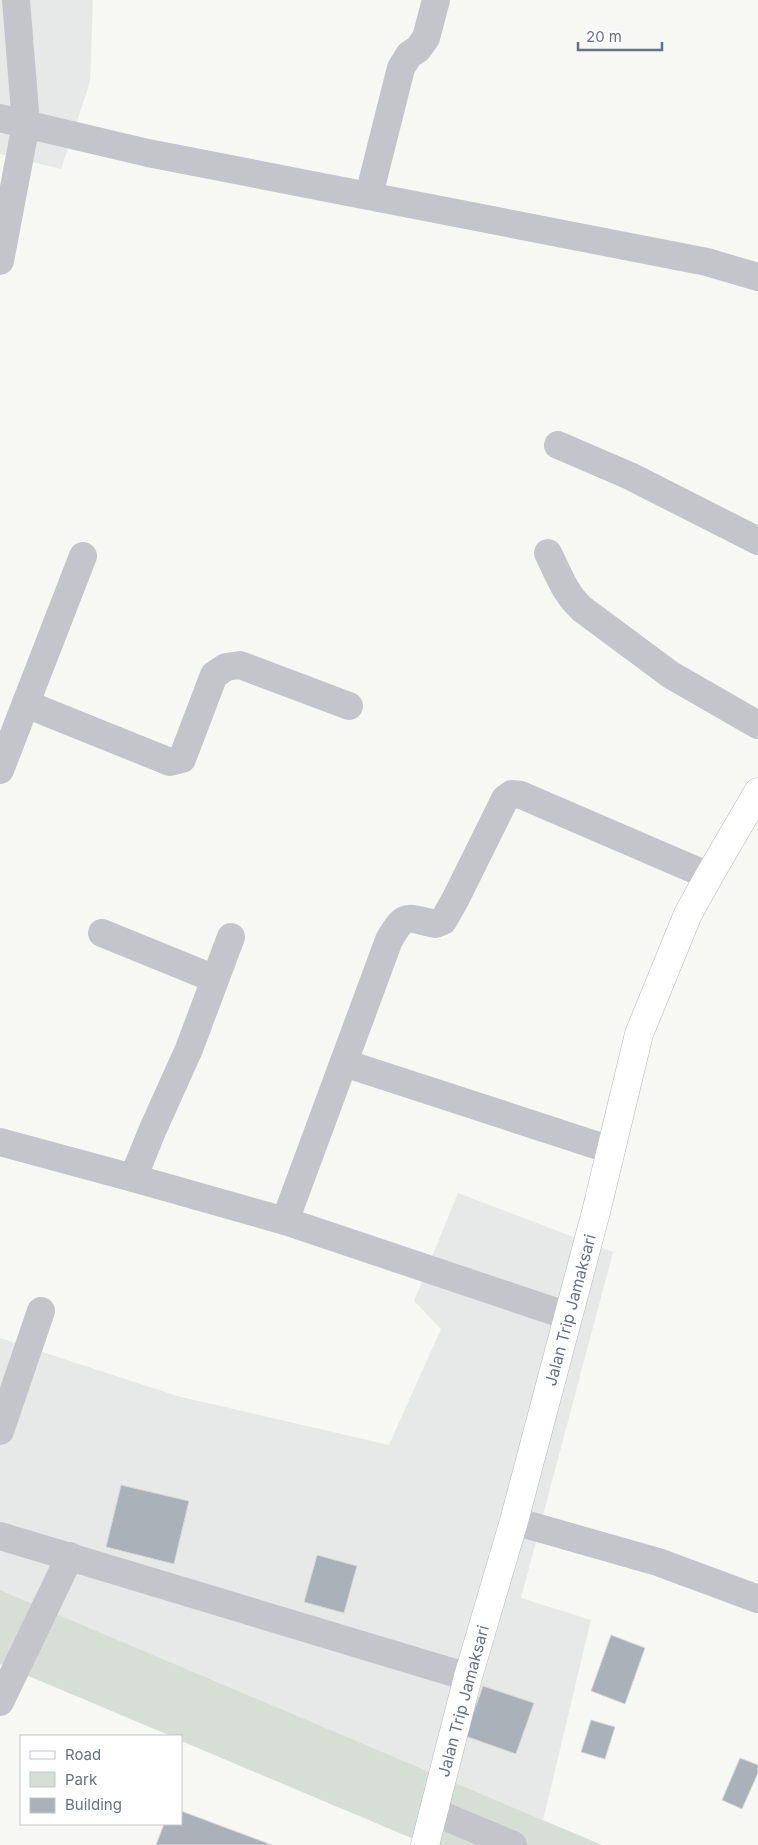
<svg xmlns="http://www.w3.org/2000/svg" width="758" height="1845" font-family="Inter,sans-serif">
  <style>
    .built { fill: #e7e8e8 }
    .green { fill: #d7ded6 }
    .building { fill: #abb1b9; stroke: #d8d9d7 }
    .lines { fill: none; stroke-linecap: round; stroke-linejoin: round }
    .major-casing { stroke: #b6b9be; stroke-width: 29 }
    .minor { stroke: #c3c5ca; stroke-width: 28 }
    .major { stroke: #fff; stroke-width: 28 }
    .labels { text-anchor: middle; stroke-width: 5; stroke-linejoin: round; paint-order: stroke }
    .street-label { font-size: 16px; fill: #677185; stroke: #fff }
  </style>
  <rect width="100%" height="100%" fill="#f7f7f4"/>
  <g class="built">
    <path d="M0,0H93L90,82L61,169L0,154Z"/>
    <path d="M458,1193L613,1252L521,1598L591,1620L543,1820L0,1590V1338L177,1396L389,1445L441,1329L414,1301Z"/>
  </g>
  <path class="green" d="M0,1590L602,1845H428L181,1741V1736H171L0,1664Z"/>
  <g class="building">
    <path d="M121,1485L189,1501L174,1564L106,1547Z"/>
    <path d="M317,1555L357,1566L344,1613L304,1602Z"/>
    <path d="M611,1635L645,1648L625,1704L591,1691Z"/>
    <path d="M483,1686L534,1703L516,1754L465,1736Z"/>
    <path d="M591,1720L615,1727L605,1759L581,1752Z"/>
    <path d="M740,1758L758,1765V1773L742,1809L722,1800Z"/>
    <path d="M181,1811L272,1845H156L164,1824H181Z"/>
  </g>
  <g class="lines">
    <defs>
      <path id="major" d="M425,1845L468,1677L514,1521L596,1212L639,1034L688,914L709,876L758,792"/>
    </defs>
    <use href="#major" class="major-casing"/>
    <g class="minor">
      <path d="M0,118L148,153L707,262L758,277"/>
      <path d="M369,195L401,68L409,55L418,49L426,38L436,0"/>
      <path d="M0,261L26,124L16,0"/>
      <path d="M558,445L630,476L758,541"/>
      <path d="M548,553C558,573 565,594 582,609L671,675L758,725"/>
      <path d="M26,704L170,762L182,759L214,675L226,667L240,665L349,706"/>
      <path d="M0,770L83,556"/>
      <path d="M102,933L215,979"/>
      <path d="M344,1063L611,1150"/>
      <path d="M0,1142L133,1178L285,1221L568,1316"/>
      <path d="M133,1178L153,1129L189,1049L231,937"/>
      <path d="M285,1221L389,940C406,910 408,919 436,924L443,921L455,900L505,799L512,794L521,795L709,876"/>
      <path d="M0,1431L41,1311"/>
      <path d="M514,1521L658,1562L758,1599"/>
      <path d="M0,1536L468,1677"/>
      <path d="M0,1702L70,1556"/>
      <path d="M434,1812L513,1845"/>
    </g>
    <use href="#major" class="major"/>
  </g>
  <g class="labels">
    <g class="street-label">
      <text transform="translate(570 1310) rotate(-75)" y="6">Jalan Trip Jamaksari</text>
      <text transform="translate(463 1701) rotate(-75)" y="6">Jalan Trip Jamaksari</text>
    </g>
  </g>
  <rect x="20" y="1735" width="162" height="90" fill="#ffffff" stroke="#c2c6ce"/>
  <rect x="30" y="1751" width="25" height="8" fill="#ffffff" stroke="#c2c6ce"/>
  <text x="65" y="1760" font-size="15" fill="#677185">Road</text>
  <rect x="30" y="1772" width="25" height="15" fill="#d7ded6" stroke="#c2c6ce"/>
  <text x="65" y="1785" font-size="15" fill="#677185">Park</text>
  <rect x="30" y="1798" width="25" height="15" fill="#abb1b9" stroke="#c2c6ce"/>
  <text x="65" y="1810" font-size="15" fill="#677185">Building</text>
  <path d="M578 42v8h84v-8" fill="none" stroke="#677185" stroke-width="2.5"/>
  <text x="586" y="42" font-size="15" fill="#677185" stroke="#ffffff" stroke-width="4" paint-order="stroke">20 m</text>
</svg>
